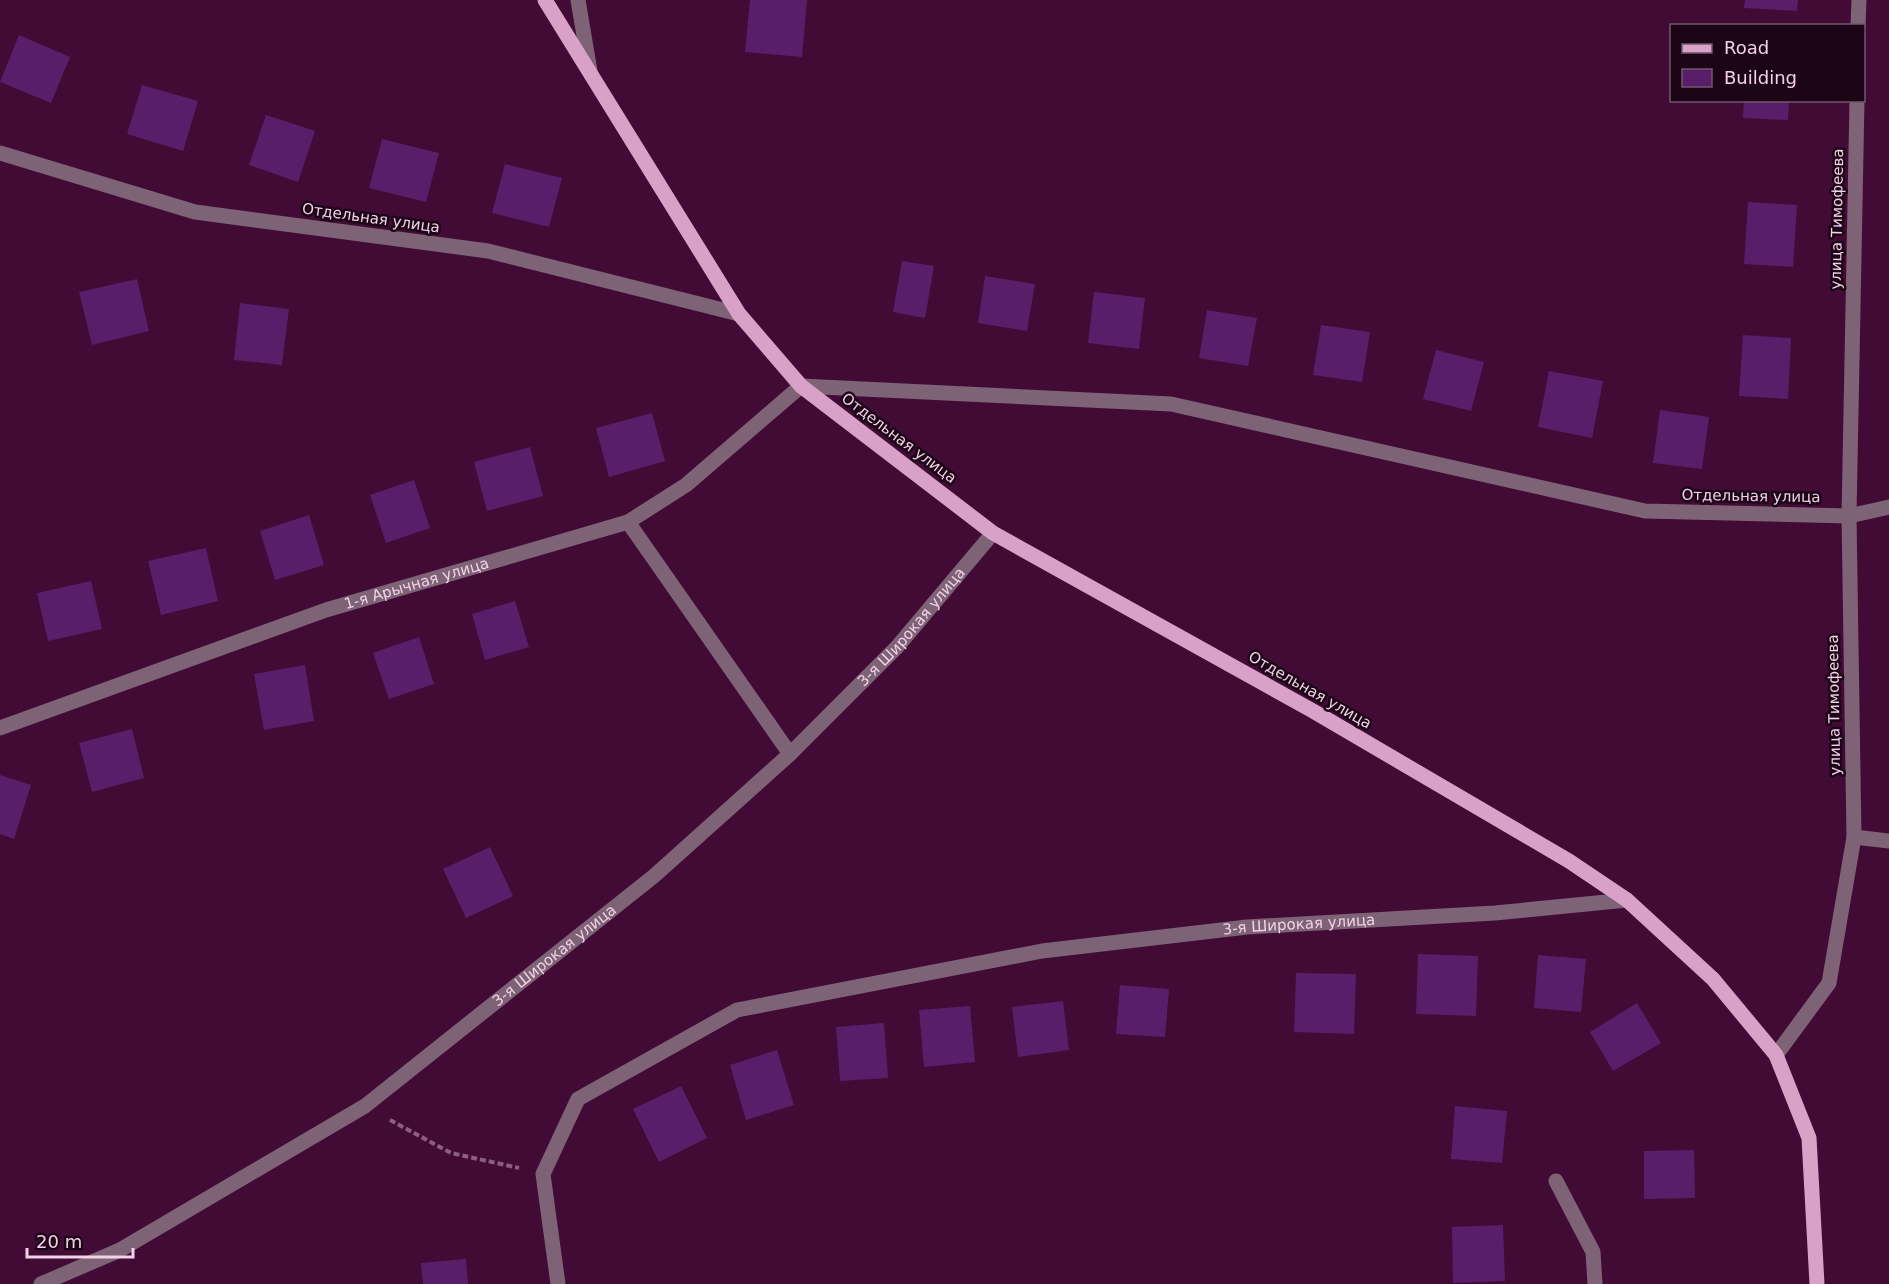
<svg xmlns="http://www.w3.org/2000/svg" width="1889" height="1284" font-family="'DejaVu Sans',sans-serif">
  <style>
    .building { fill: #591e69 }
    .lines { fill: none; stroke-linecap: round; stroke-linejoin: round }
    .path { stroke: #8c5f81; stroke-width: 4; stroke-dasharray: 6 3; stroke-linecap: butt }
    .minor { stroke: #7e6376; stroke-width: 15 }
    .major { stroke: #d9a1c8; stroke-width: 15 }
    .labels { text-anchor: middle; stroke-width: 5; stroke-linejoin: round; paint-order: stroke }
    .street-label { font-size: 15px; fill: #f3d1e8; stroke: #1b0516 }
  </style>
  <rect width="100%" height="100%" fill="#410b35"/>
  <g class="building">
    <path d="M750,0H807L802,57L745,52Z"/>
    <path d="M1745,0H1798L1797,11L1744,8Z"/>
    <path d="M19,35L70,57L51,103L0,82Z"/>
    <path d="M142,85L198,101L183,151L127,134Z"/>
    <path d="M1744,100H1789L1788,120L1743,118Z"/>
    <path d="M266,115L315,131L298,182L249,165Z"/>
    <path d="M382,139L439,153L426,202L369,188Z"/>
    <path d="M505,164L562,178L549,227L492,213Z"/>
    <path d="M1748,202L1797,205L1793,267L1744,264Z"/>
    <path d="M902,261L934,266L925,318L893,312Z"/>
    <path d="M985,276L1035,284L1027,331L978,323Z"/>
    <path d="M137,279L149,331L92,345L79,292Z"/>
    <path d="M1094,292L1145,298L1139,349L1088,343Z"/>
    <path d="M240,303L289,309L282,365L234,360Z"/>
    <path d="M1207,310L1257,318L1248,366L1199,358Z"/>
    <path d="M1321,325L1370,332L1362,382L1313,375Z"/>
    <path d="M1743,335L1791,338L1788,399L1739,396Z"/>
    <path d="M1436,350L1484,362L1471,411L1423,399Z"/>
    <path d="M1549,371L1603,381L1592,438L1538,427Z"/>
    <path d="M1660,410L1709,417L1702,469L1653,463Z"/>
    <path d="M652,413L665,461L609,477L596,428Z"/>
    <path d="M530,447L543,496L487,511L474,462Z"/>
    <path d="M414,480L430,528L386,543L370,495Z"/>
    <path d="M309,515L324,565L275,580L260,531Z"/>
    <path d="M206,548L218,601L161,615L148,561Z"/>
    <path d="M91,581L102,629L48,641L37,593Z"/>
    <path d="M515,601L529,647L485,660L472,614Z"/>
    <path d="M419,637L434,684L389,699L373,653Z"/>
    <path d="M305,665L314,721L264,730L254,674Z"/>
    <path d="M132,729L144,778L92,792L79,743Z"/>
    <path d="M0,775L31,785L14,839L0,834Z"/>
    <path d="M490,847L513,896L466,918L443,869Z"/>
    <path d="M1418,954L1478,956L1476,1016L1416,1014Z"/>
    <path d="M1538,955L1586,959L1581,1012L1534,1008Z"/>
    <path d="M1296,973L1356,974L1354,1034L1294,1032Z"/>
    <path d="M1120,985L1169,989L1165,1037L1116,1034Z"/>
    <path d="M1063,1001L1069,1050L1018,1057L1012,1007Z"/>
    <path d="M1637,1003L1661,1043L1613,1071L1590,1032Z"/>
    <path d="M970,1006L975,1062L924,1067L919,1010Z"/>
    <path d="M884,1023L888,1078L840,1081L836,1027Z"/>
    <path d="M777,1050L794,1105L746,1120L730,1065Z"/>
    <path d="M681,1086L707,1138L659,1162L633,1109Z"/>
    <path d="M1455,1106L1507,1111L1502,1163L1451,1159Z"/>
    <path d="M1694,1150L1695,1198L1644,1199V1151Z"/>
    <path d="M1503,1225L1505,1281L1453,1283L1452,1227Z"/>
    <path d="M466,1259L468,1284H423L421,1263Z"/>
  </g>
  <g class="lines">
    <path class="path" d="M390,1120L451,1153L519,1168"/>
    <g class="minor">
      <path d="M578,0L590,71"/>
      <path d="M1858,26L1859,0"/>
      <path d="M0,153L195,212L488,251L739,314"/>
      <path d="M628,522L790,754"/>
      <path id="s1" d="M0,728L326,610L628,522L686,485L801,386L1171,404L1645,511L1849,516L1889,507"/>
      <path d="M1854,837L1889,841"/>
      <path d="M1776,1055L1829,983L1854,837L1849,516L1857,100"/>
      <path d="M1556,1181L1593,1252L1595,1284"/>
      <path id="s2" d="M41,1284L120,1250L365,1106L654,876L790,754L897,647L993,533"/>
      <path id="s3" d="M558,1284L543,1174L578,1099L737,1010L1042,951L1247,927L1495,913L1627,900"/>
    </g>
    <path class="major" d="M545,0L739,314L801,386L993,533L1313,711L1569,861L1627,900L1713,979L1776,1055L1809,1138L1817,1284"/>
  </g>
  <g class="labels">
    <g class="street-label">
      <text transform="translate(371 218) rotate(8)" y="5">Отдельная улица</text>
      <text transform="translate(1837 219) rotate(-89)" y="5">улица Тимофеева</text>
      <text transform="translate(899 438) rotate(37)" y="5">Отдельная улица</text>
      <text transform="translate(1751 496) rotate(1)" y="5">Отдельная улица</text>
      <text dy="5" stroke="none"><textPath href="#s1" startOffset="441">1-я Арычная улица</textPath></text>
      <text dy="5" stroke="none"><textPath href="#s2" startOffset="1098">3-я Широкая улица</textPath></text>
      <text transform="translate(1310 690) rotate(30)" y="5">Отдельная улица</text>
      <text transform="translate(1834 705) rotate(-91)" y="5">улица Тимофеева</text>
      <text dy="5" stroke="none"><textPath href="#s3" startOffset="945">3-я Широкая улица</textPath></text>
      <text dy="5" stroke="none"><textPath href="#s2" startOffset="612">3-я Широкая улица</textPath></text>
    </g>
  </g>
  <rect x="1670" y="24" width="195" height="78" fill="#1b0516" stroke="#71576a" stroke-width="1.5"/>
  <rect x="1682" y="44" width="30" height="9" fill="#d9a1c8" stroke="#71576a" stroke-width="1.5"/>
  <text x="1724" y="54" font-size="18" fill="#f3d1e8">Road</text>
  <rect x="1682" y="69" width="30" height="18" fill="#591e69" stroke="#71576a" stroke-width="1.5"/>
  <text x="1724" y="84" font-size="18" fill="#f3d1e8">Building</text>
  <path d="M27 1248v9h106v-9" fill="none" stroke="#f3d1e8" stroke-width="3"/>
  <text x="36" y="1248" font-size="18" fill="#f3d1e8" stroke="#1b0516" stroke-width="4.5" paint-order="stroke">20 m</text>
</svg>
